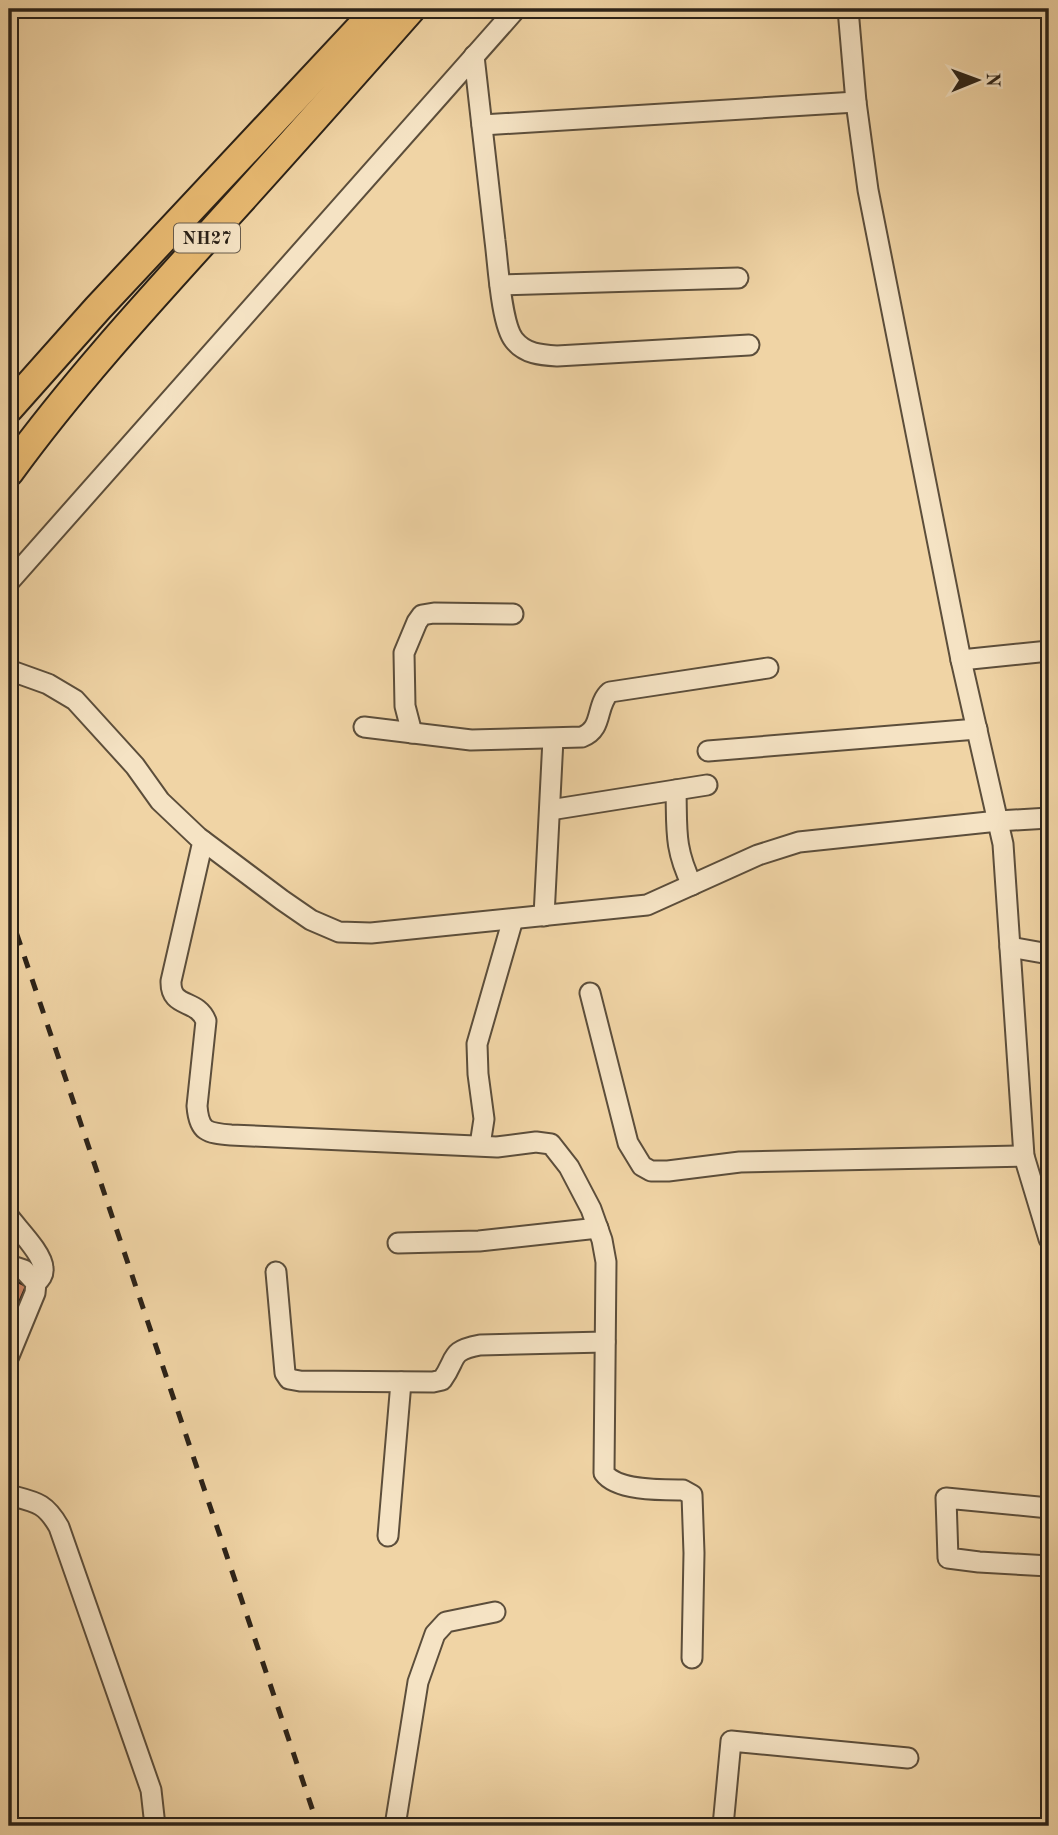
<svg xmlns="http://www.w3.org/2000/svg" width="1058" height="1835" font-family="'Old Standard TT',serif">
  <style>
    .building { fill: #cf8867; stroke: #2b2218; stroke-width: 2 }
    .lines { fill: none; stroke-linecap: round; stroke-linejoin: round }
    .minor-casing { stroke: #5c4e3b; stroke-width: 23 }
    .highway-casing { stroke: #2b2218; stroke-width: 32 }
    .minor { stroke: #f5e3c4; stroke-width: 19 }
    .highway { stroke: #e8ba72; stroke-width: 28 }
    .rail { stroke: #2b2218; stroke-width: 5; stroke-dasharray: 12 12; stroke-linecap: butt }
    .labels { text-anchor: middle; stroke-width: 6; stroke-linejoin: round; paint-order: stroke }
    .shield { fill: #f5e3c4; stroke: #685c4c; stroke-width: 2 }
    .shield-label { font-size: 18px; font-weight: bold; fill: #2b2218 }
  </style>
  <rect width="100%" height="100%" fill="#f0d4a5"/>
  <filter id="stains"><feTurbulence type="fractalNoise" baseFrequency=".00286" numOctaves="4"/><feColorMatrix values="0 0 0 0 .2 0 0 0 0 .09 0 0 0 0 .02 0 0 0 .5 -.17"/></filter>
  <radialGradient id="worn" r=".72"><stop offset=".6" stop-color="#630" stop-opacity="0"/><stop offset="1" stop-color="#630" stop-opacity=".3"/></radialGradient>
  <path class="building" d="M9,1278L26,1286L9,1325Z"/>
  <g class="lines">
    <defs>
      <g id="minor">
        <path d="M848,9L856,102L868,190L961,660L1003,844L1024,1156L1049,1239"/>
        <path d="M474,56C481,117 488,179 495,241C498,263 501,324 514,340C525,354 541,355 557,356L749,345"/>
        <path d="M482,125L856,102"/>
        <path d="M500,285L738,278"/>
        <path d="M9,582L516,9"/>
        <path d="M961,660L1049,651"/>
        <path d="M9,670L48,684L75,700L135,766L160,801L198,837L282,900L311,920L339,932L371,933L647,905L758,855L799,842L998,821L1049,818"/>
        <path d="M364,727L471,740L582,737C604,729 595,705 610,692L768,668"/>
        <path d="M412,733L405,706L404,653L417,622L422,615L434,613L513,614"/>
        <path d="M708,751L977,729"/>
        <path d="M676,790C677,830 674,848 692,885"/>
        <path d="M550,810L707,785"/>
        <path d="M203,841L171,981C170,1009 197,998 206,1021L197,1106C199,1132 207,1133 231,1135L497,1147L536,1142L551,1144L569,1167L591,1209L602,1240L606,1262L604,1473C617,1491 662,1490 683,1490L692,1495L694,1553L692,1658"/>
        <path d="M544,916L553,739"/>
        <path d="M1010,947L1049,954"/>
        <path d="M590,993L628,1143L642,1166L651,1171H668L740,1162L1024,1156"/>
        <path d="M480,1145L484,1119L478,1074L477,1044L513,919"/>
        <path d="M9,1217C18,1229 43,1254 43,1268C44,1275 40,1279 36,1283"/>
        <path d="M398,1243L479,1241L598,1228"/>
        <path d="M9,1265L24,1270L36,1283L35,1293L9,1356"/>
        <path d="M276,1272L285,1373L289,1379L300,1381L433,1382L442,1380C458,1358 448,1351 480,1345L605,1342"/>
        <path d="M9,1495C35,1502 45,1502 59,1527L151,1790L155,1826"/>
        <path d="M1049,1508L946,1498L948,1558L979,1562L1049,1566"/>
        <path d="M388,1536L401,1382"/>
        <path d="M395,1826L418,1682L435,1634L446,1622L495,1612"/>
        <path d="M723,1826L731,1741L908,1758"/>
      </g>
      <g id="highway">
        <path d="M9,408L98,308L378,9"/>
        <path d="M9,472C76,380 153,297 230,212C291,145 351,77 411,9"/>
      </g>
    </defs>
    <use href="#minor" class="minor-casing"/>
    <use href="#highway" class="highway-casing"/>
    <use href="#minor" class="minor"/>
    <use href="#highway" class="highway"/>
    <path class="rail" d="M9,911L318,1826"/>
  </g>
  <g class="labels">
    <rect class="shield" x="174" y="223.5" width="66" height="29" rx="5"/>
    <g class="shield-label">
      <text x="207" y="244">NH27</text>
    </g>
  </g>
  <rect width="1058" height="1835" fill="none" stroke="#f0d4a5" stroke-width="35"/>
  <rect x="10" y="10" width="1037" height="1814" fill="none" stroke="#2b2218" stroke-width="3.5"/>
  <rect x="18" y="18" width="1023" height="1800" fill="none" stroke="#2b2218" stroke-width="2"/>
  <g transform="translate(977 80) rotate(89)" stroke="#f5e3c4" stroke-width="5" paint-order="stroke">
  <path d="M0-5L12 26L0 18L-12 26Z" fill="#2b2218"/>
  <text y="-10" font-size="19" font-weight="bold" text-anchor="middle" fill="#2b2218">N</text>
  </g>
  <rect width="100%" height="100%" filter="url(#stains)"/>
  <rect width="100%" height="100%" fill="url(#worn)"/>
</svg>
